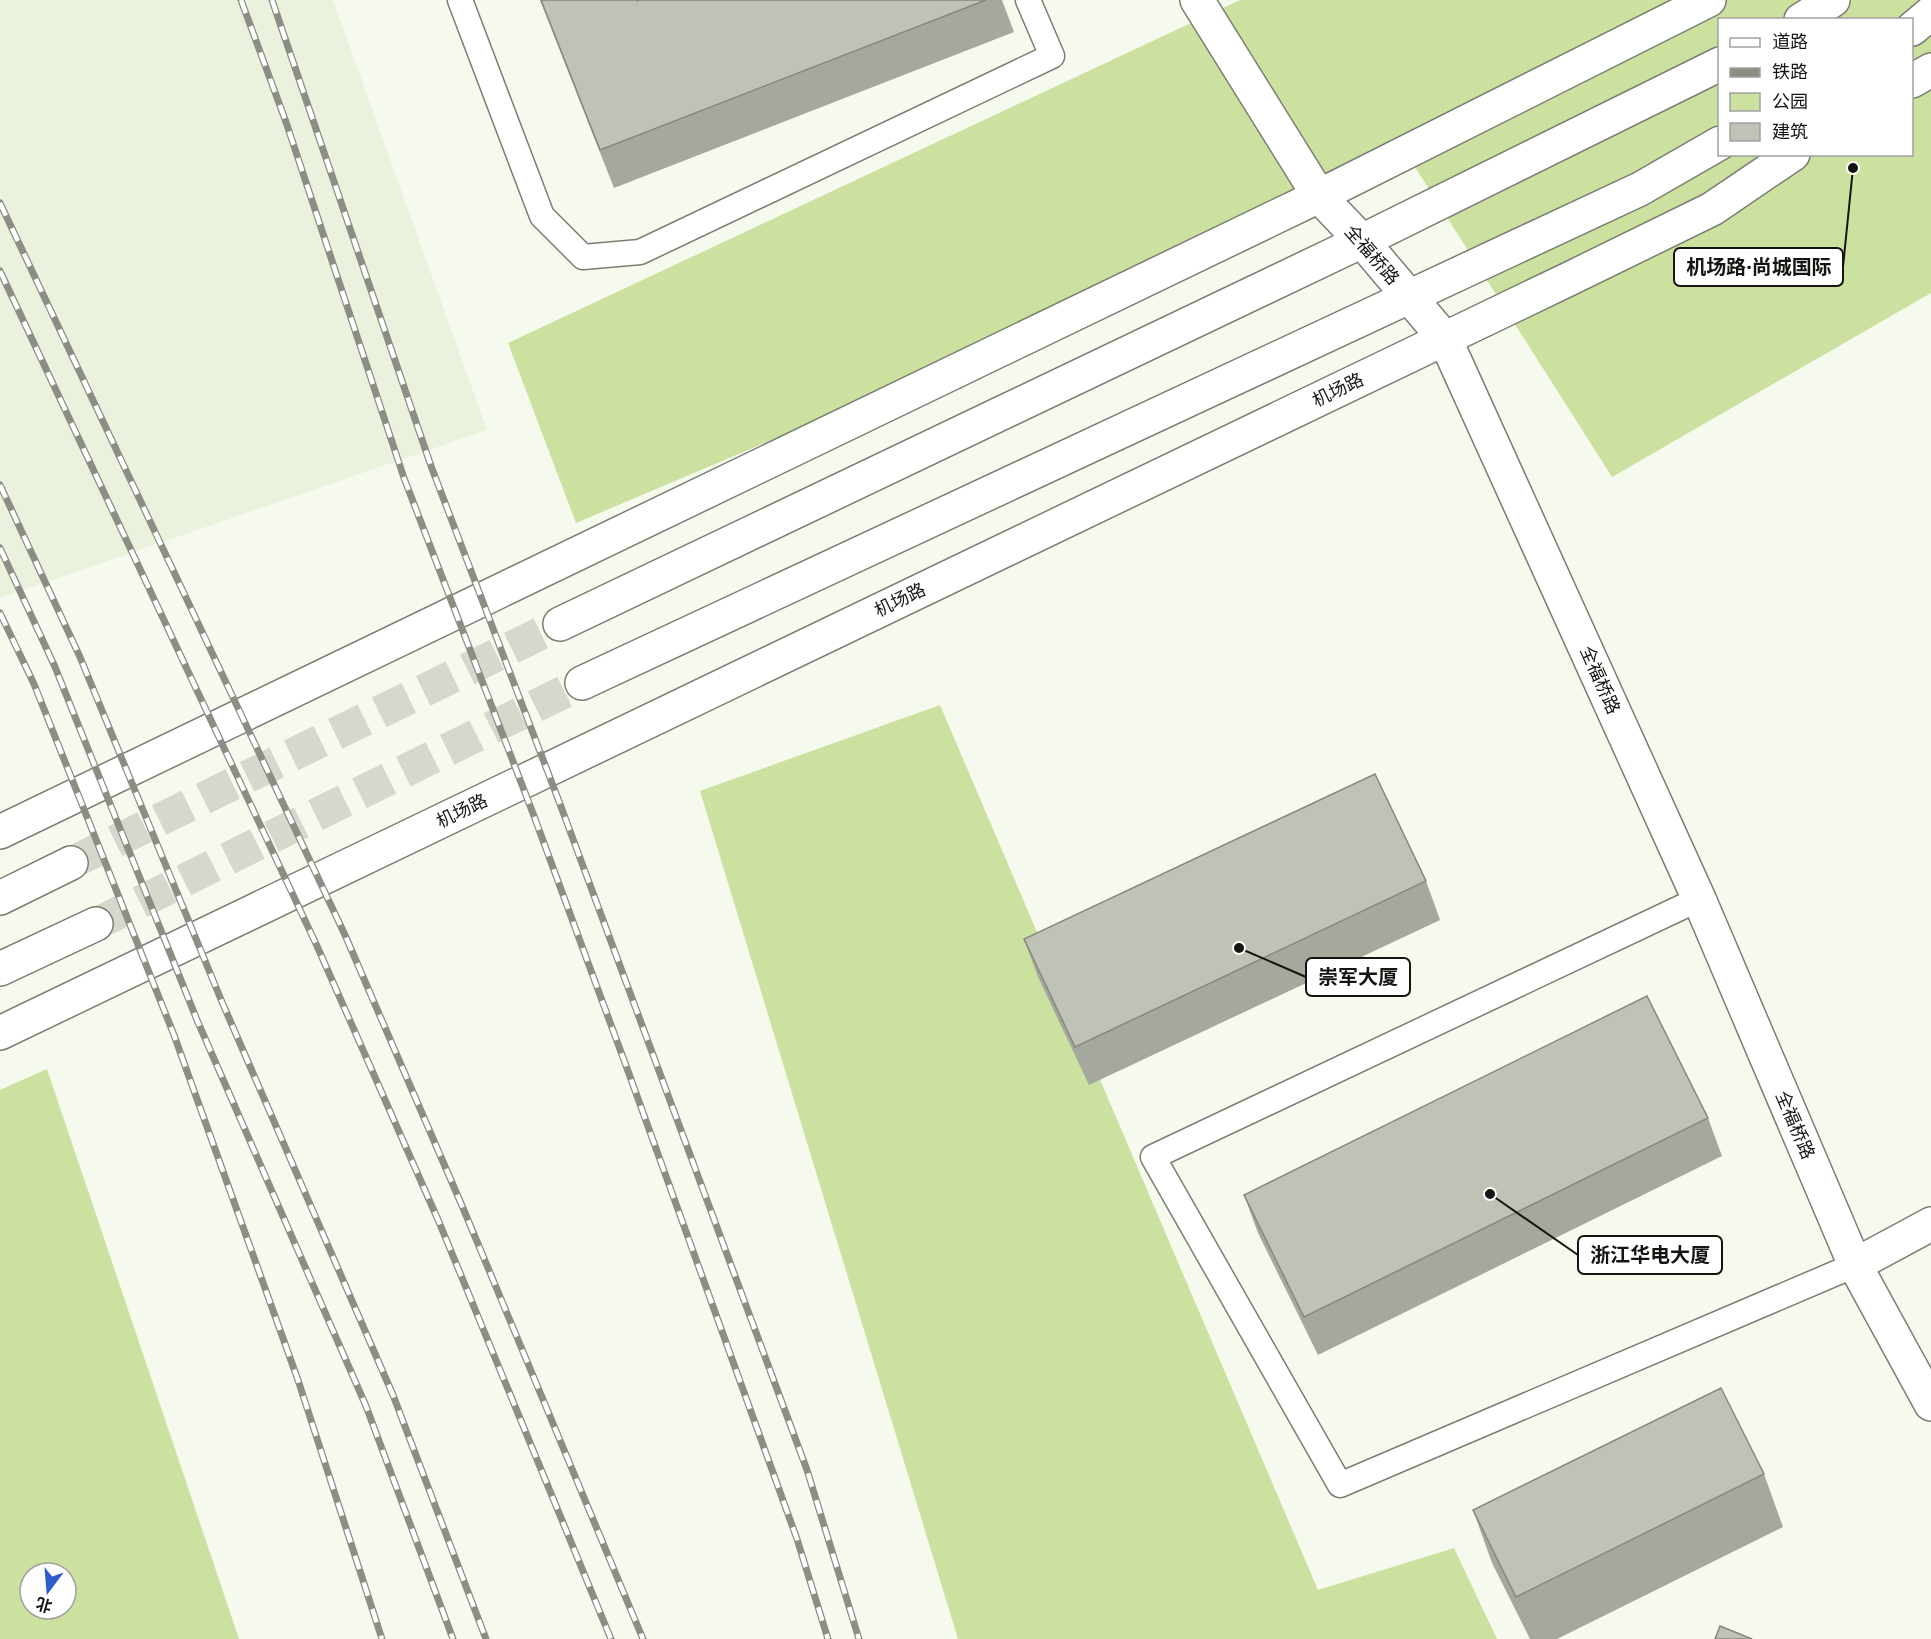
<svg xmlns="http://www.w3.org/2000/svg" width="1931" height="1639" font-family="'Open Sans','Noto Sans SC',sans-serif">
  <style>
    .built { fill: #eaf1dd }
    .green { fill: #cce19f; fill-rule: evenodd }
    .lines { fill: none; stroke-linecap: round; stroke-linejoin: round }
    .primary-tunnel { stroke: #d4d8cd; stroke-width: 33; stroke-dasharray: 33 16; stroke-linecap: butt }
    .service-casing { stroke: #7a7e73; stroke-width: 27 }
    .minor-casing { stroke: #7a7e73; stroke-width: 36 }
    .tertiary-casing { stroke: #7a7e73; stroke-width: 36 }
    .secondary-casing { stroke: #7a7e73; stroke-width: 36 }
    .primary-casing { stroke: #7a7e73; stroke-width: 36 }
    .service { stroke: #fff; stroke-width: 24 }
    .minor { stroke: #fff; stroke-width: 33 }
    .tertiary { stroke: #fff; stroke-width: 33 }
    .secondary { stroke: #fff; stroke-width: 33 }
    .primary { stroke: #fff; stroke-width: 33 }
    .rail-casing { stroke: #8c8e86; stroke-width: 7 }
    .rail { stroke: #fff; stroke-width: 4.5; stroke-dasharray: 14; stroke-linecap: butt }
    .wall { fill: #a4a89d }
    .building { fill: #bfc3b7; stroke: #868880; stroke-width: 1.5 }
    .labels { text-anchor: middle; stroke-width: 4.5; stroke-linejoin: round; paint-order: stroke }
    .street-label { font-size: 18px; fill: #141511; stroke: #fff }
    .leader { fill: none; stroke: #141511; stroke-width: 2 }
    .callout-dot { fill: #141511; stroke: #fff; stroke-width: 2 }
    .callout { fill: #fff; stroke: #141511; stroke-width: 2 }
    .callout-label { font-size: 20px; text-anchor: middle; font-weight: bold; fill: #141511 }
  </style>
  <rect width="100%" height="100%" fill="#f6faee"/>
  <path class="built" d="M0,0H333L487,430L0,598Z"/>
  <g class="green">
    <path d="M1240,0H1931V293L1612,477L1415,167L576,523L508,343ZM1720,20H1912V154H1720Z"/>
    <path d="M940,705L1318,1590L1454,1548L1497,1639H958L700,791Z"/>
    <path d="M47,1069L239,1639H0V1090ZM30,1573H66V1609H30Z"/>
  </g>
  <g class="lines">
    <g class="primary-tunnel">
      <path d="M71,863L560,624"/>
      <path d="M96,924L582,683"/>
    </g>
    <defs>
      <g id="service">
        <path d="M460,0L542,216L583,257L640,252L1052,56L1028,0"/>
        <path d="M1699,899L1153,1157L1340,1485L1855,1265"/>
      </g>
      <path id="minor" d="M1855,1265L1931,1224"/>
      <path id="tertiary" d="M1197,0L1319,196L1362,241L1445,339L1699,899L1855,1265L1931,1404"/>
      <g id="secondary">
        <path d="M1912,81L1931,70"/>
        <path d="M0,832L1319,196L1709,0"/>
        <path d="M0,1033L1571,278L1712,209L1793,154"/>
      </g>
      <g id="primary">
        <path d="M1801,20L1833,0"/>
        <path d="M1912,29L1931,13"/>
        <path d="M560,624L1362,241L1720,64"/>
        <path d="M582,683L1640,189L1720,143"/>
        <path d="M0,898L71,863"/>
        <path d="M0,969L96,924"/>
      </g>
    </defs>
    <use href="#service" class="service-casing"/>
    <use href="#minor" class="minor-casing"/>
    <use href="#tertiary" class="tertiary-casing"/>
    <use href="#secondary" class="secondary-casing"/>
    <use href="#primary" class="primary-casing"/>
    <use href="#service" class="service"/>
    <use href="#minor" class="minor"/>
    <use href="#tertiary" class="tertiary"/>
    <use href="#secondary" class="secondary"/>
    <use href="#primary" class="primary"/>
    <defs>
      <g id="rail">
        <path d="M241,0L286,122L404,478L534,816L628,1071L797,1539L828,1639"/>
        <path d="M272,0L431,466L560,804L807,1470L859,1639"/>
        <path d="M0,203L345,935L463,1208L643,1639"/>
        <path d="M0,271L317,946L439,1222L611,1639"/>
        <path d="M0,485L80,657L222,1002L393,1395L486,1639"/>
        <path d="M0,548L55,667L197,1020L366,1406L453,1639"/>
        <path d="M0,613L34,684L174,1035L298,1380L382,1639"/>
      </g>
    </defs>
    <use href="#rail" class="rail-casing"/>
    <use href="#rail" class="rail"/>
  </g>
  <g class="wall">
    <path d="M540,0H636L637,1L640,0H1002L1014,32L614,188Z"/>
    <path d="M1426,881L1440,920L1089,1085L1038,977L1024,939Z"/>
    <path d="M1708,1118L1722,1156L1318,1355L1258,1233L1244,1195Z"/>
    <path d="M1764,1474L1783,1527L1557,1639H1530L1492,1563L1473,1510Z"/>
  </g>
  <g class="building">
    <path d="M541,0H636L637,1L640,0H986L600,150Z"/>
    <path d="M1375,774L1426,881L1075,1047L1024,939Z"/>
    <path d="M1647,996L1708,1118L1304,1317L1244,1195Z"/>
    <path d="M1721,1388L1764,1474L1516,1597L1473,1510Z"/>
    <path d="M1720,1626L1752,1639H1715Z"/>
  </g>
  <g class="labels">
    <g class="street-label">
      <text transform="translate(1372 255) rotate(49)" y="6">全福桥路</text>
      <text transform="translate(1338 390) rotate(-26)" y="6">机场路</text>
      <text transform="translate(900 600) rotate(-26)" y="6">机场路</text>
      <text transform="translate(1600 680) rotate(66)" y="6">全福桥路</text>
      <text transform="translate(462 811) rotate(-26)" y="6">机场路</text>
      <text transform="translate(1795 1125) rotate(67)" y="6">全福桥路</text>
    </g>
  </g>
  <path class="leader" d="M1853 168L1843 267M1239 948L1306 977M1490 1194L1578 1255"/>
  <g class="callout-dot">
    <circle cx="1853" cy="168" r="6"/>
    <circle cx="1239" cy="948" r="6"/>
    <circle cx="1490" cy="1194" r="6"/>
  </g>
  <g class="callout">
    <rect x="1674" y="248" width="169" height="38" rx="6"/>
    <rect x="1306" y="958" width="104" height="38" rx="6"/>
    <rect x="1578" y="1236" width="144" height="38" rx="6"/>
  </g>
  <g class="callout-label">
    <text x="1759" y="274">机场路·尚城国际</text>
    <text x="1358" y="984">崇军大厦</text>
    <text x="1650" y="1262">浙江华电大厦</text>
  </g>
  <rect x="1718" y="18" width="195" height="138" fill="#ffffff" stroke="#a1a1a0" stroke-width="1.5"/>
  <rect x="1730" y="38" width="30" height="9" fill="#ffffff" stroke="#a1a1a0" stroke-width="1.5"/>
  <text x="1772" y="48" font-size="18" fill="#141511">道路</text>
  <rect x="1730" y="68" width="30" height="9" fill="#8c8e86" stroke="#a1a1a0" stroke-width="1.5"/>
  <text x="1772" y="78" font-size="18" fill="#141511">铁路</text>
  <rect x="1730" y="93" width="30" height="18" fill="#cce19f" stroke="#a1a1a0" stroke-width="1.5"/>
  <text x="1772" y="108" font-size="18" fill="#141511">公园</text>
  <rect x="1730" y="123" width="30" height="18" fill="#bfc3b7" stroke="#a1a1a0" stroke-width="1.5"/>
  <text x="1772" y="138" font-size="18" fill="#141511">建筑</text>
  <g transform="translate(48 1591) rotate(196)"><circle r="28" fill="#ffffff" stroke="#a1a1a0" stroke-width="1.5"/>
  <path d="M0-4.5L10 22L0 15L-10 22Z" fill="#2e5ccb"/>
  <text y="-9" font-size="16" font-weight="bold" text-anchor="middle" fill="#141511">北</text>
  </g>
</svg>
